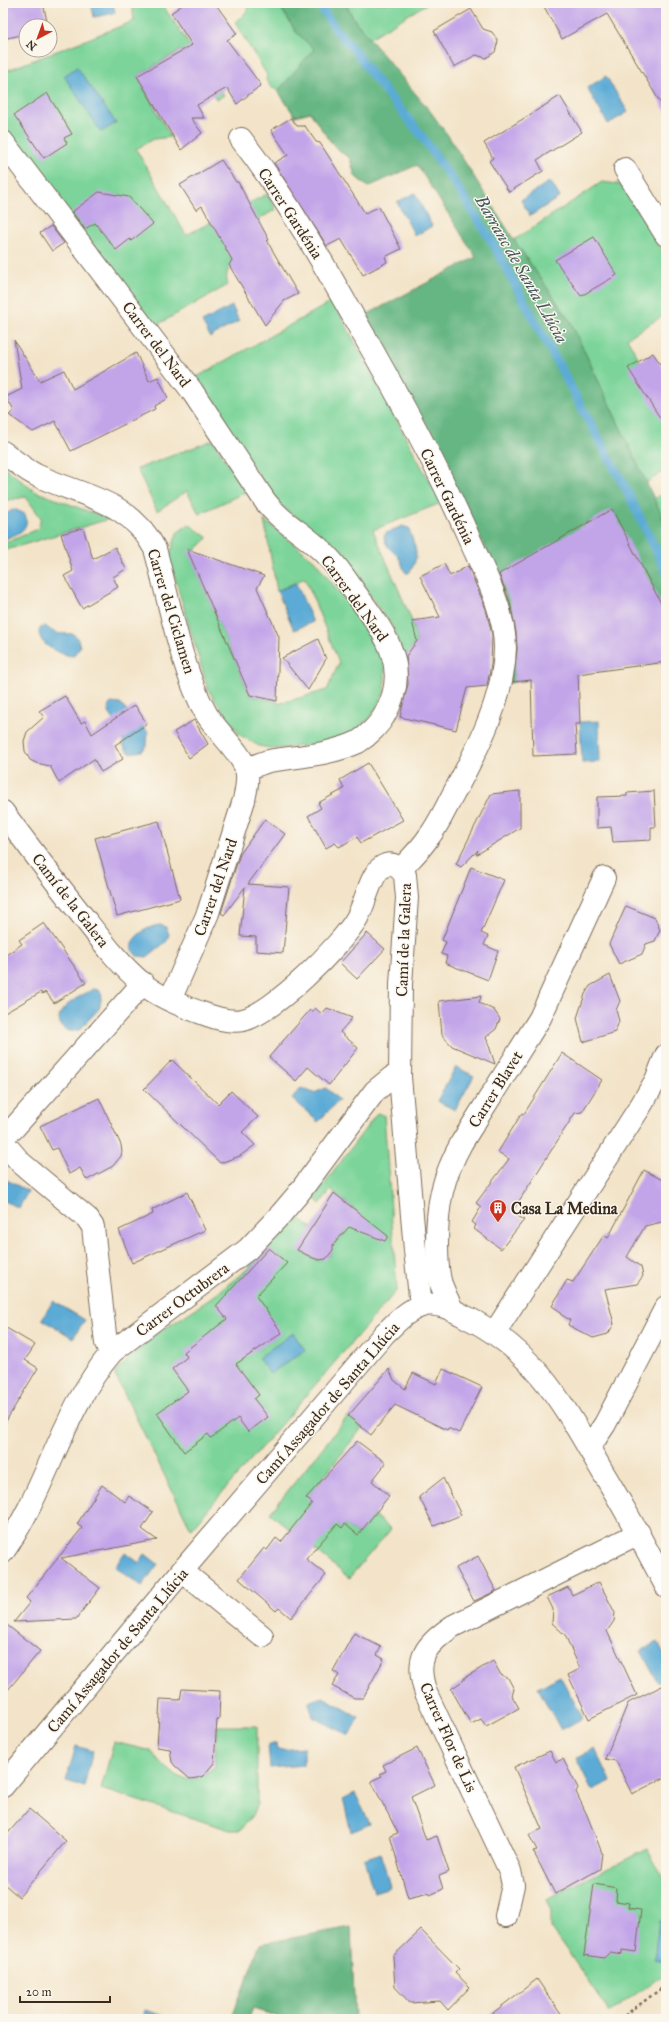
<svg xmlns="http://www.w3.org/2000/svg" width="669" height="2022" font-family="'IM FELL Great Primer',serif">
  <style>
    .green { fill: #7cd49a; stroke: #5c7f5c }
    .forest { fill: #65b682; stroke: #507050 }
    .water { fill: #5cabd6; stroke: #4c6a7a }
    .lines { fill: none; stroke-linecap: round; stroke-linejoin: round }
    .stream { stroke: #5cabd6; stroke-width: 9 }
    .building { fill: #c2a5e9 }
    .minor-casing { stroke: #7b6b5a; stroke-width: 24 }
    .path { stroke: #7b6b5a; stroke-width: 2.5; stroke-dasharray: 3 3; stroke-linecap: butt }
    .minor { stroke: #fff; stroke-width: 22 }
    .labels { text-anchor: middle; stroke-width: 3; stroke-linejoin: round; paint-order: stroke }
    .street-label { font-size: 16px; fill: #3b2a1e; stroke: #fbf7ec }
    .poi-label { font-size: 16px; font-weight: bold; fill: #3b2a1e; stroke: #fbf7ec; text-anchor: start }
    .water-label { font-size: 17px; font-style: italic; fill: #47575e; stroke: #fbf7ec }
  </style>
  <rect width="100%" height="100%" fill="#fbf7ec"/>
  <filter id="ink" filterUnits="userSpaceOnUse"><feTurbulence type="fractalNoise" baseFrequency=".025" numOctaves="2"/><feDisplacementMap in="SourceGraphic" scale="8" xChannelSelector="R" yChannelSelector="G"/><feConvolveMatrix kernelMatrix="1 2 1 2 8 2 1 2 1" color-interpolation-filters="sRGB"/></filter>
  <filter id="wash" filterUnits="userSpaceOnUse"><feTurbulence type="fractalNoise" baseFrequency=".012" numOctaves="4" result="noise"/><feDisplacementMap in="SourceGraphic" scale="16" xChannelSelector="R" yChannelSelector="G"/><feGaussianBlur stdDeviation="0.9" result="paint"/><feColorMatrix in="noise" values="0 0 0 0 0 0 0 0 0 0 0 0 0 0 0 0 0 1.4 0 .05"/><feComposite in="paint" operator="in"/></filter>
  <g filter="url(#wash)">
    <rect width="100%" height="100%" fill="#f3e4c9"/>
    <g class="green">
      <path d="M132,3H161L224,95L217,100L181,50L137,76L171,137L154,139L136,149L186,235L267,194L276,209L258,220L231,257L233,264C227,270 225,276 228,285L155,326L54,194L3,125V72L134,21Z"/>
      <path d="M248,3H278L296,32L315,49L368,187L355,176L350,158C332,148 322,129 310,112L295,116L278,91L271,87L266,80L267,75L235,23L247,11Z"/>
      <path d="M345,3H428L370,38L355,21Z"/>
      <path d="M602,182L618,184L624,187L666,257V314L627,338L640,361L666,420V470L646,483L570,321L514,240Z"/>
      <path d="M333,301L441,503L373,530L412,621L417,641L403,659L394,629L334,545L277,503L195,378Z"/>
      <path d="M213,440L246,492L199,514L187,491L157,511L137,469Z"/>
      <path d="M3,466L34,491L109,519L3,551V544L38,529L41,518L26,497L3,501Z"/>
      <path d="M666,492V524L653,499Z"/>
      <path d="M264,520L315,561L373,637L385,662V691L371,717L360,727L330,743L275,749L259,746L240,735L212,696L208,689L169,558L177,533L189,524L208,538L190,555L250,695L277,701L278,704L327,690L339,663L305,578L277,591Z"/>
      <path d="M377,1113L384,1115L397,1290L191,1529L114,1373L149,1339L210,1299L245,1271L298,1217L312,1228L304,1251L308,1256L319,1260L330,1256L333,1245L360,1214L331,1190L320,1204L314,1198Z"/>
      <path d="M348,1416L362,1428L307,1498L342,1528L345,1524L358,1535L374,1515L391,1529L349,1578L270,1513Z"/>
      <path d="M217,1726H257V1805L254,1813L240,1830H230L101,1789L114,1742L151,1751C170,1775 187,1792 215,1766Z"/>
      <path d="M647,1849L666,1882V1973L610,2012L551,1928V1911L546,1899Z"/>
    </g>
    <g class="forest">
      <path d="M278,3H345L355,21L430,111L449,137L514,240L570,321L666,524V662L508,683L505,596L485,548L364,316L476,257L417,165L368,187L355,176L350,158C332,148 322,129 310,112L295,116L278,91L314,49L296,32Z"/>
      <path d="M351,1927L355,2019H279V2017L253,2009L249,2019H231L260,1944Z"/>
    </g>
    <g class="water">
      <path d="M91,3H113L115,13L94,17Z"/>
      <path d="M77,67L116,123L101,132L64,76Z"/>
      <path d="M606,76L628,112L608,124L587,88Z"/>
      <path d="M550,181L560,197L530,216L521,200Z"/>
      <path d="M415,193L432,226L415,236L397,202Z"/>
      <path d="M232,306L239,321L210,337L202,322Z"/>
      <path d="M14,509L25,514C31,531 16,534 3,540V516Z"/>
      <path d="M402,526L409,528C414,548 422,554 409,573H406C402,569 403,563 399,558C393,550 386,548 384,537L386,533Z"/>
      <path d="M296,583L313,622L294,630L277,591Z"/>
      <path d="M45,626C48,628 53,632 56,633C71,636 76,628 80,647L73,656C60,655 34,643 40,628Z"/>
      <path d="M111,703L121,704L148,732L147,746L142,751L130,753C119,746 126,738 120,728C116,720 108,716 108,707Z"/>
      <path d="M599,721L600,762L582,763L580,722Z"/>
      <path d="M160,925L166,927L169,934L167,941L147,957L137,956L132,950C129,937 148,926 160,925Z"/>
      <path d="M93,989L99,990L102,995L99,1009L78,1031C71,1031 65,1032 61,1025C51,1009 83,995 93,989Z"/>
      <path d="M456,1067L474,1076L455,1110L437,1101Z"/>
      <path d="M301,1088L314,1093L326,1088L339,1100L318,1122L292,1098Z"/>
      <path d="M3,1178L28,1191L19,1208L3,1200Z"/>
      <path d="M53,1301L85,1320L73,1338L42,1319Z"/>
      <path d="M293,1333L305,1350L270,1374L258,1358Z"/>
      <path d="M125,1552L139,1563L145,1554L158,1564L142,1586L115,1567Z"/>
      <path d="M658,1642L666,1658V1678L658,1683L641,1651Z"/>
      <path d="M560,1676L583,1718L561,1730L538,1688Z"/>
      <path d="M323,1697L359,1717L349,1735L313,1717L309,1702Z"/>
      <path d="M268,1744H276L277,1750L304,1748V1765L270,1768Z"/>
      <path d="M76,1746L93,1751L84,1786L66,1781Z"/>
      <path d="M595,1748L611,1781L592,1790L576,1758Z"/>
      <path d="M355,1793L370,1824L351,1832L343,1799Z"/>
      <path d="M381,1853L390,1887L374,1892L364,1859Z"/>
      <path d="M659,1920L666,1921V1961L654,1959Z"/>
      <path d="M145,2010L174,2019H143Z"/>
    </g>
    <g class="lines">
      <path class="stream" d="M318,3L337,31L356,52L372,75L418,131L456,185L491,240L626,489L666,571"/>
    </g>
    <g id="blocks">
      <g class="building">
        <path d="M3,3H43L48,26H26V34L3,39Z"/>
        <path d="M185,3H215L237,34L227,40L261,85L237,104L227,88L197,105L204,118H191L202,133L181,150L137,76L192,45L171,13Z"/>
        <path d="M542,3H666V112L607,14L562,39Z"/>
        <path d="M471,9L483,29L492,32L498,41L495,52L486,58L476,55L454,67L434,31Z"/>
        <path d="M47,93L72,134L64,138L67,143L44,158L14,115Z"/>
        <path d="M560,96L582,132L537,160L543,171L509,192L489,161L493,158L484,143Z"/>
        <path d="M291,118L297,126H305L316,142L320,143L365,213L379,207L401,249L385,257L387,262L363,275L341,239L327,246L274,163L288,155L271,130Z"/>
        <path d="M221,160L236,182H238L269,240L267,241L298,294L284,301L265,325L229,265L232,260L202,206L196,210L180,185Z"/>
        <path d="M99,192L129,197L153,224L131,241L130,239L116,250L95,223L85,229L72,212Z"/>
        <path d="M51,226L64,243L52,251L40,233Z"/>
        <path d="M594,237L617,275L581,296L555,260Z"/>
        <path d="M14,340L40,381L64,370L73,389L136,353L149,381L158,377L168,398L154,406L155,409L71,451L55,421L33,432L9,415L14,411L6,397L22,389Z"/>
        <path d="M653,353L666,373V427L628,368Z"/>
        <path d="M612,509L666,613V662L578,674L580,724H575L577,754L533,756L531,680L513,682L517,649L516,632L510,602L499,574Z"/>
        <path d="M83,528L93,559L115,547L126,569L113,577L118,587L82,608L64,576L73,571L61,534Z"/>
        <path d="M187,549L264,576L257,588L279,637L277,701L250,695Z"/>
        <path d="M444,564L450,576L468,566L486,609L492,635L491,665L487,686L467,688L456,730L400,717L408,684L406,656L417,641L412,621L440,617L420,576Z"/>
        <path d="M318,639L326,659L308,690L282,658Z"/>
        <path d="M65,696L81,723L85,721L92,734L135,705L147,724L115,745L123,759L101,772L94,759L59,783L50,766L36,763L30,760L25,751L24,741L27,732L44,717L39,711Z"/>
        <path d="M194,720L208,744L189,758L174,732Z"/>
        <path d="M368,763L403,820L361,843L357,837L339,847L335,843L326,848L308,816L321,808L318,803L344,789L340,780Z"/>
        <path d="M520,791V828L476,855L478,850L461,867L456,864L491,794Z"/>
        <path d="M654,791L656,827H651V840L613,842L611,827L597,828V797L627,796V793Z"/>
        <path d="M265,819L285,834L248,884L289,887L283,953L256,951V937L240,936L245,887L224,915L221,913L240,854Z"/>
        <path d="M159,821L180,899L117,916L95,838Z"/>
        <path d="M471,867L504,880L481,933L488,936L484,945L498,951L488,980L445,963L447,956L441,954L446,942L442,940Z"/>
        <path d="M626,906L655,918L660,930L655,941L646,944L642,954L619,964L609,944Z"/>
        <path d="M44,923L86,983L54,1003L46,992L42,994L41,992L3,1014V957L22,944L19,940Z"/>
        <path d="M367,933L385,949L357,979L340,963Z"/>
        <path d="M610,975L620,1001L616,1010L619,1021L615,1032L583,1042L577,1018L585,994L590,986Z"/>
        <path d="M481,996L479,1003L494,1010L500,1019L496,1029L486,1037L495,1064L452,1046L442,1035L439,1001Z"/>
        <path d="M315,1008L322,1014L327,1008L352,1018L340,1032L358,1048L329,1085L308,1067L296,1081L269,1057L310,1010L313,1011Z"/>
        <path d="M562,1053L602,1080L582,1112L575,1113L512,1212L524,1220L501,1249L474,1229L476,1225L472,1222L481,1207L476,1203L509,1159L498,1152L522,1113L524,1114Z"/>
        <path d="M172,1060L218,1104L231,1091L258,1117L242,1132L255,1145L240,1156L220,1163L144,1089Z"/>
        <path d="M99,1098L121,1145L122,1152L121,1156L113,1166L87,1180L80,1168L69,1174L57,1148L52,1150L40,1126Z"/>
        <path d="M644,1170L666,1182V1221L645,1226L627,1257L641,1267L643,1276L637,1284L605,1289L614,1324L608,1334L593,1338L568,1325L570,1320L560,1314L561,1312L552,1306L567,1280L573,1282L604,1235L608,1238Z"/>
        <path d="M187,1192L205,1230L132,1263L119,1230L153,1214L152,1210Z"/>
        <path d="M334,1193L388,1236L385,1241L349,1227L333,1245V1250L326,1259L319,1260L313,1258L297,1250Z"/>
        <path d="M269,1248L287,1263L256,1296L282,1333L236,1364L259,1395L254,1399L268,1417L248,1432L238,1418L211,1438L208,1434L184,1452L157,1413L188,1391L172,1369L187,1357L184,1352L227,1319L216,1306Z"/>
        <path d="M3,1326L35,1345L25,1360L38,1368L3,1426Z"/>
        <path d="M389,1369L394,1380L405,1389L413,1373L436,1384L443,1369L482,1387L459,1433L448,1428L447,1430L395,1405L371,1435L348,1416Z"/>
        <path d="M357,1441L386,1463L372,1481L389,1496L358,1535L345,1524L342,1528L337,1524L306,1559L326,1575L291,1618L279,1608L276,1611L239,1579L264,1548L267,1550L276,1538L281,1542L312,1503L306,1498Z"/>
        <path d="M443,1478L461,1515L434,1526L419,1497Z"/>
        <path d="M102,1485L125,1502L129,1496L153,1512L142,1529L157,1540L61,1558L100,1588L76,1619L14,1622L30,1602L26,1598L82,1528L77,1524Z"/>
        <path d="M478,1556L496,1591L474,1601L456,1568Z"/>
        <path d="M599,1582L615,1613L614,1621L607,1631L637,1695L589,1719L568,1675L580,1669L578,1664L565,1635L552,1623L553,1609L547,1597L568,1587L572,1595Z"/>
        <path d="M3,1622L40,1651L3,1696Z"/>
        <path d="M354,1633L381,1647L377,1655L384,1659L363,1698H354L332,1686L339,1675L333,1671Z"/>
        <path d="M493,1661L501,1675L508,1678L514,1689L512,1696L519,1708L486,1726L481,1719L471,1724L451,1689L464,1680V1678Z"/>
        <path d="M666,1684V1777L632,1794L616,1761L605,1759L628,1703Z"/>
        <path d="M182,1689L220,1691L219,1720H217L214,1763L203,1776L197,1778L190,1779L175,1766L172,1762L170,1749L157,1747L160,1699L180,1700Z"/>
        <path d="M417,1748L435,1785L411,1797L426,1840L437,1836L449,1872L439,1876L443,1889L441,1890L430,1895L429,1893L408,1898L390,1836L398,1833L371,1781L382,1776L380,1774L386,1771L383,1765Z"/>
        <path d="M550,1751L556,1762L563,1759L578,1788L576,1792L587,1815L602,1853L600,1869L555,1894L533,1851L537,1850L529,1835L542,1829L514,1767Z"/>
        <path d="M29,1809L66,1841L19,1897L3,1883V1839Z"/>
        <path d="M594,1884L617,1888L616,1901L629,1903L628,1908L641,1910L636,1952L622,1950V1954L610,1952L604,1958L584,1955Z"/>
        <path d="M421,1930L459,1969L455,1973L470,1987L448,2010L440,2001L410,2003L395,1987L393,1956Z"/>
        <path d="M537,1979L564,2019H485Z"/>
      </g>
    </g>
  </g>
  <g filter="url(#ink)">
    <use href="#blocks" fill-opacity="0" stroke="#7b6b5a" stroke-width="1"/>
    <g class="lines">
      <defs>
        <g id="minor">
          <path d="M241,139C288,200 325,266 362,332C400,399 438,467 469,538C484,572 505,610 505,648C504,698 478,748 455,791C446,807 439,824 428,838C420,850 410,859 401,869"/>
          <path d="M3,142L192,391L265,501C282,524 309,536 328,557C340,569 349,584 359,598C386,634 411,669 385,714C380,724 368,736 358,742C330,755 299,756 269,761C261,763 253,767 246,769"/>
          <path d="M625,169L666,235"/>
          <path d="M3,452C13,460 24,469 36,475C83,497 129,499 155,549C169,599 181,671 207,715C217,731 241,753 246,769C249,779 246,790 244,800L208,913L170,1000"/>
          <path d="M3,812C30,848 56,883 84,918C102,941 120,965 143,984C159,997 179,1005 199,1012C212,1017 229,1023 243,1020C273,1013 342,945 357,918C365,905 370,875 382,867C392,861 399,867 405,875L407,898L401,984L400,1077L415,1250L421,1306"/>
          <path d="M3,1134L13,1129L143,983"/>
          <path d="M3,1142L21,1163L87,1218L93,1227L106,1343L112,1352"/>
          <path d="M452,1309C448,1301 444,1292 441,1284C437,1271 437,1257 437,1244C437,1204 442,1178 462,1142L540,1018L604,878"/>
          <path d="M495,1332L640,1107L656,1080L666,1055"/>
          <path d="M589,1448L605,1424L666,1307"/>
          <path d="M3,1552C47,1490 62,1410 112,1352L248,1249L281,1214L298,1194L375,1091L391,1078L400,1077"/>
          <path d="M182,1571L262,1636"/>
          <path d="M3,1786L182,1571L385,1333C396,1323 406,1311 421,1306C436,1301 451,1309 464,1316C535,1350 563,1404 601,1469C624,1507 645,1546 666,1586"/>
          <path d="M506,1916L513,1885L510,1871L426,1693C414,1659 425,1645 453,1626L639,1533"/>
        </g>
      </defs>
      <use href="#minor" class="minor-casing"/>
      <path class="path" d="M620,2019L666,1985"/>
      <use href="#minor" class="minor"/>
    </g>
  </g>
  <defs>
    <symbol id="building-pin" viewBox="-11 -11 22 30"><path d="M0 17L-7.5 6A9.5 9.5 0 1 1 7.5 6Z" fill="#c8321e" stroke="#fbf7ec"/><path d="M-4-6H4V6H1V3H-1V6H-4ZM-2.5-4.3h1.7v1.8h-1.7ZM.8-4.3h1.7v1.8H.8ZM-2.5-1h1.7V.8h-1.7ZM.8-1h1.7V.8H.8Z" fill="#fff"/></symbol>
  </defs>
  <g fill-rule="evenodd">
    <use href="#building-pin" x="488" y="1198" width="20" height="27"/>
  </g>
  <g class="labels">
    <g class="street-label">
      <text transform="translate(291 213) rotate(57)" y="6">Carrer Gardénia</text>
      <text transform="translate(157 344) rotate(53)" y="6">Carrer del Nard</text>
      <text transform="translate(448 496) rotate(64)" y="6">Carrer Gardénia</text>
      <text transform="translate(355 598) rotate(54)" y="6">Carrer del Nard</text>
      <text transform="translate(172 611) rotate(73)" y="6">Carrer del Ciclamen</text>
      <text transform="translate(215 887) rotate(-71)" y="6">Carrer del Nard</text>
      <text transform="translate(71 900) rotate(52)" y="6">Camí de la Galera</text>
      <text transform="translate(403 940) rotate(-88)" y="6">Camí de la Galera</text>
      <text transform="translate(495 1089) rotate(-58)" y="6">Carrer Blavet</text>
      <text transform="translate(182 1299) rotate(-37)" y="6">Carrer Octubrera</text>
      <text transform="translate(327 1403) rotate(-49)" y="6">Camí Assagador de Santa Llúcia</text>
      <text transform="translate(117 1650) rotate(-50)" y="6">Camí Assagador de Santa Llúcia</text>
      <text transform="translate(449 1737) rotate(66)" y="6">Carrer Flor de Lis</text>
    </g>
    <g class="poi-label">
      <text x="511" y="1214">Casa La Medina</text>
    </g>
    <g class="water-label">
      <text transform="translate(522 269) rotate(60)" y="6">Barranc de Santa Llúcia</text>
    </g>
  </g>
  <rect width="669" height="2022" fill="none" stroke="#fbf7ec" stroke-width="16"/>
  <g transform="translate(38 38) rotate(221)"><circle r="19" fill="#fbf7ec" stroke="#aea59a"/>
  <path d="M0-3L7 15L0 10L-7 15Z" fill="#c8321e"/>
  <text y="-6" font-size="11" font-weight="bold" text-anchor="middle" fill="#3b2a1e">N</text>
  </g>
  <path d="M20 1996v6h90v-6" fill="none" stroke="#3b2a1e" stroke-width="2"/>
  <text x="26" y="1996" font-size="12" fill="#3b2a1e" stroke="#fbf7ec" stroke-width="3" paint-order="stroke">20 m</text>
</svg>
